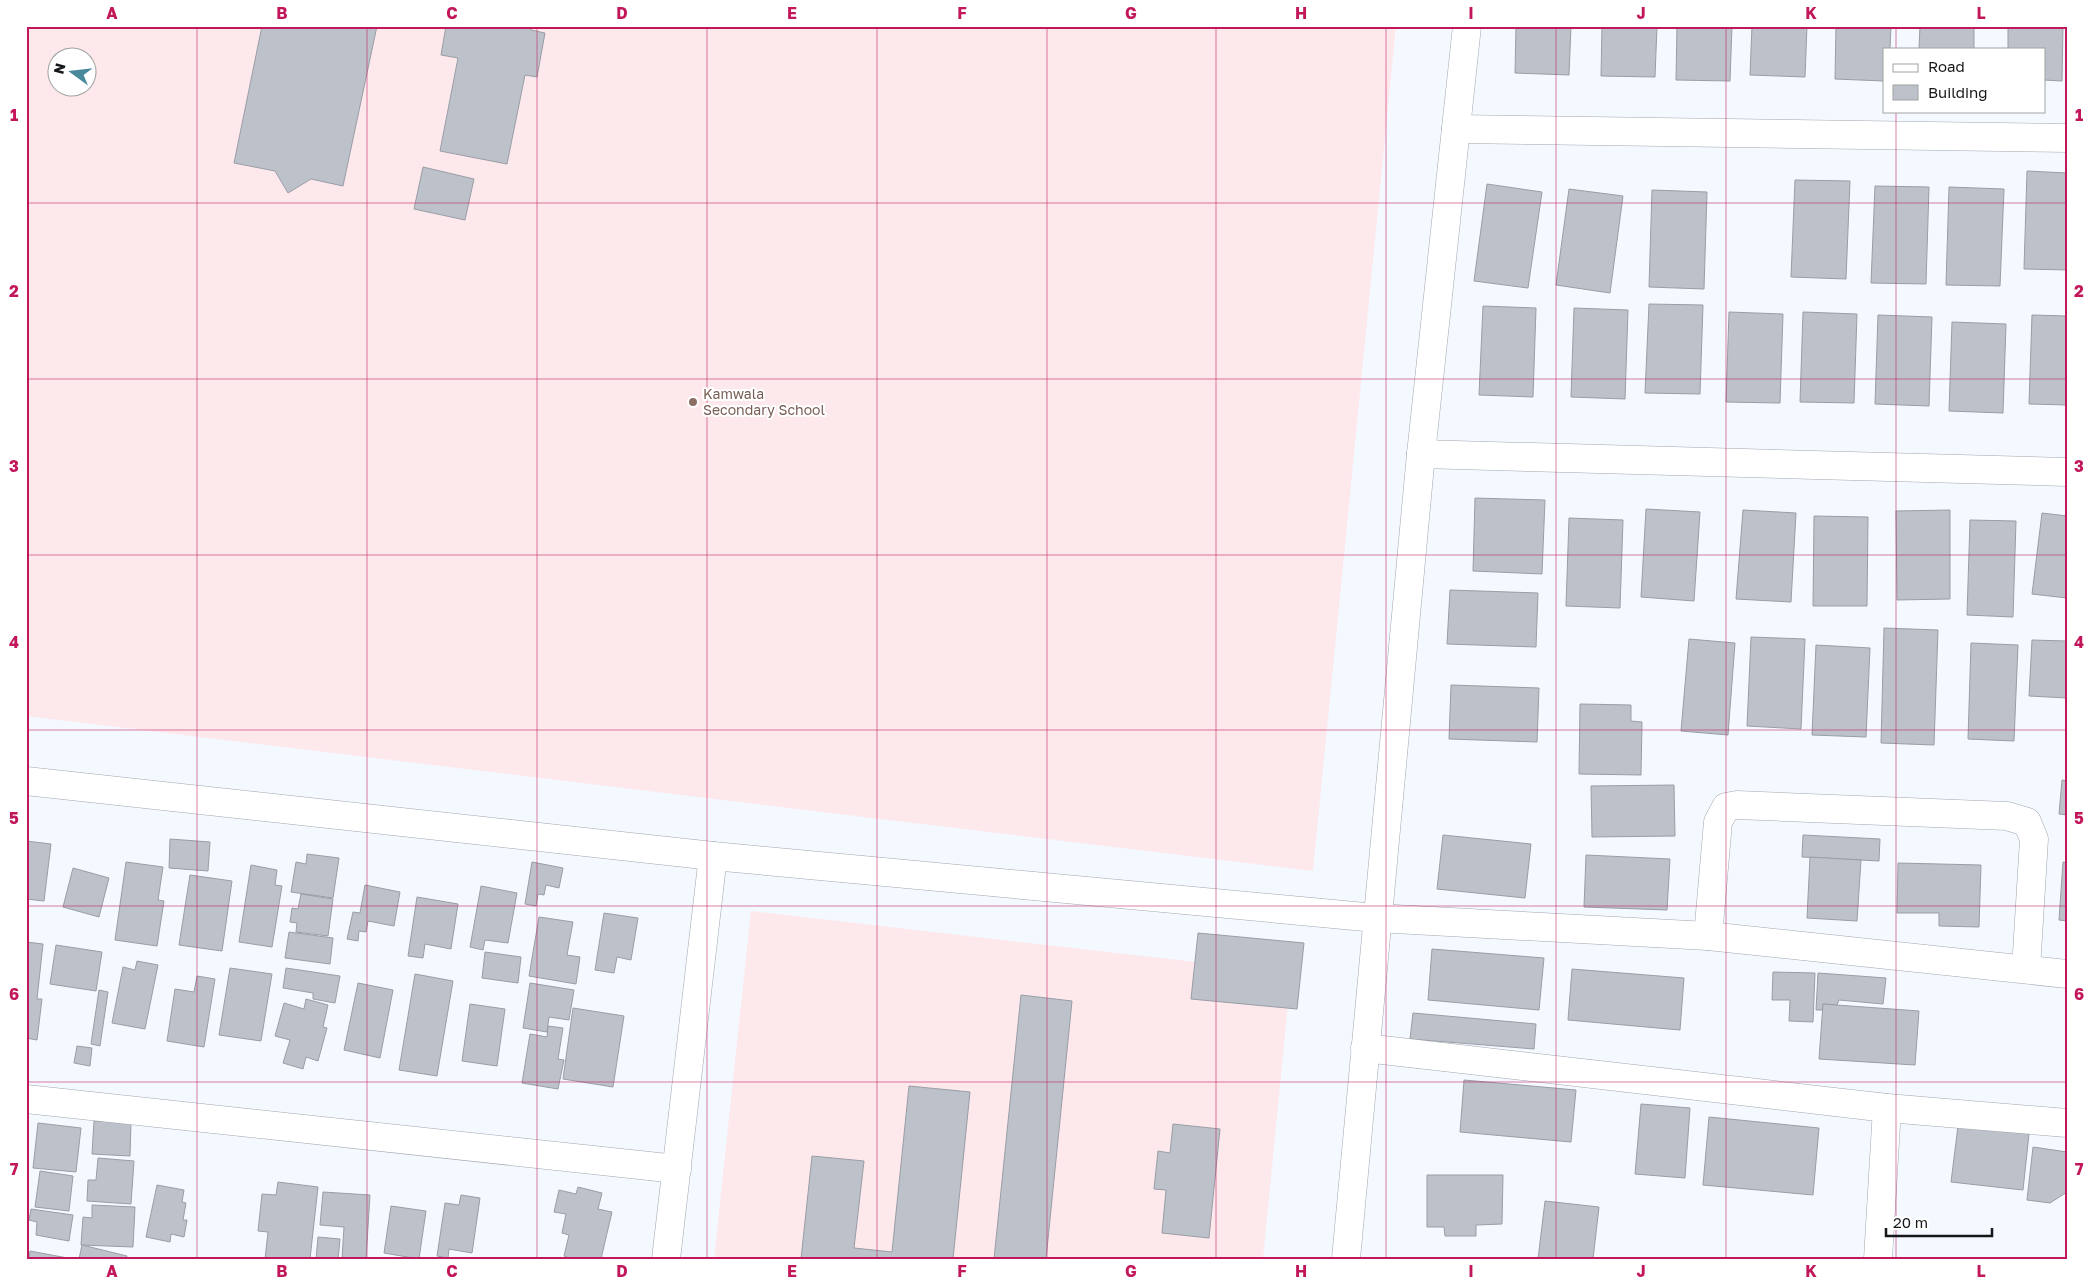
<svg xmlns="http://www.w3.org/2000/svg" width="2093" height="1285" font-family="'Golos Text',sans-serif">
  <style>
    .education { fill: #fde8ec; fill-rule: evenodd }
    .building { fill: #bdc2ca; stroke: #999da5 }
    .lines { fill: none; stroke-linecap: round; stroke-linejoin: round }
    .minor-casing { stroke: #a2a7ae; stroke-width: 29 }
    .minor { stroke: #fff; stroke-width: 28 }
    .grid { fill: none; stroke: #c2185b; stroke-width: 1; stroke-opacity: 0.55 }
    .education-dot { fill: #8d6e63; stroke: #fff; stroke-width: 2 }
    .labels { text-anchor: middle; stroke-width: 4; stroke-linejoin: round; paint-order: stroke }
    .education-label { font-size: 14px; fill: #785e54; stroke: #fff; text-anchor: start }
    .neatline { fill: none; stroke: #c2185b; stroke-width: 2 }
    .grid-label { font-size: 16px; text-anchor: middle; font-weight: bold; fill: #c2185b }
  </style>
  <rect width="100%" height="100%" fill="#f4f8ff"/>
  <g class="education">
    <path d="M26,26H1396L1313,871L26,716ZM58,58H88V88H58Z"/>
    <path d="M751,911L1291,973L1263,1259H714Z"/>
  </g>
  <g class="building">
    <path d="M262,26H377L343,186L311,179L288,193L275,171L234,163Z"/>
    <path d="M446,26H532L531,30L545,33L537,77L525,75L507,164L440,151L458,58L441,55Z"/>
    <path d="M1516,26H1571L1569,75L1515,73Z"/>
    <path d="M1602,26H1657L1655,77L1601,76Z"/>
    <path d="M1677,26H1732L1730,81L1676,80Z"/>
    <path d="M1752,26H1807L1805,77L1750,75Z"/>
    <path d="M1836,26H1891L1890,49H1884V81L1835,79Z"/>
    <path d="M1920,26H1974V49H1919Z"/>
    <path d="M2008,26H2063L2062,81L2044,80V49H2008Z"/>
    <path d="M423,167L474,179L465,220L414,209Z"/>
    <path d="M2027,171L2067,173V270L2024,269Z"/>
    <path d="M1795,180L1850,181L1846,279L1791,277Z"/>
    <path d="M1487,184L1542,192L1528,288L1474,281Z"/>
    <path d="M1875,186L1929,187L1926,284L1871,283Z"/>
    <path d="M1949,187L2004,189L2000,286L1946,285Z"/>
    <path d="M1569,189L1623,196L1610,293L1556,285Z"/>
    <path d="M1652,190L1707,192L1704,289L1649,287Z"/>
    <path d="M1649,304L1703,305L1700,394L1645,393Z"/>
    <path d="M1483,306L1536,308L1533,397L1479,395Z"/>
    <path d="M1574,308L1628,310L1625,399L1571,397Z"/>
    <path d="M1729,312L1783,314L1780,403L1726,402Z"/>
    <path d="M1803,312L1857,314L1854,403L1800,402Z"/>
    <path d="M1878,315L1932,317L1929,406L1875,404Z"/>
    <path d="M2032,315L2067,316V405L2029,404Z"/>
    <path d="M1952,322L2006,324L2003,413L1949,411Z"/>
    <path d="M1475,498L1545,500L1542,574L1473,571Z"/>
    <path d="M1646,509L1700,512L1694,601L1641,597Z"/>
    <path d="M1743,510L1796,513L1791,602L1736,599Z"/>
    <path d="M1950,510V599L1897,600L1896,511Z"/>
    <path d="M2042,513L2067,516V598L2032,594Z"/>
    <path d="M1814,516L1868,517L1867,606H1813Z"/>
    <path d="M1569,518L1623,520L1620,608L1566,606Z"/>
    <path d="M1970,520L2016,521L2013,617L1967,615Z"/>
    <path d="M1450,590L1538,593L1536,647L1447,644Z"/>
    <path d="M1884,628L1938,630L1934,745L1881,743Z"/>
    <path d="M1751,637L1805,639L1801,729L1747,726Z"/>
    <path d="M1689,639L1735,643L1728,735L1681,731Z"/>
    <path d="M2032,640L2067,641V698L2029,696Z"/>
    <path d="M1971,643L2018,645L2014,741L1968,739Z"/>
    <path d="M1816,645L1870,648L1866,737L1812,735Z"/>
    <path d="M1451,685L1539,688L1537,742L1449,739Z"/>
    <path d="M1580,704L1631,705V721L1642,722L1641,775L1579,774Z"/>
    <path d="M2062,780L2067,781V815L2059,814Z"/>
    <path d="M1674,785L1675,836L1592,837L1591,786Z"/>
    <path d="M1443,835L1531,844L1525,898L1437,889Z"/>
    <path d="M1803,835L1880,839L1879,861L1802,857Z"/>
    <path d="M170,839L210,842L208,871L169,868Z"/>
    <path d="M26,841L51,844L44,901L26,899Z"/>
    <path d="M307,854L339,858L333,898L291,892L296,862L306,864Z"/>
    <path d="M1586,855L1670,859L1667,910L1584,907Z"/>
    <path d="M1810,857L1861,860L1857,921L1807,918Z"/>
    <path d="M126,862L163,867L158,900L164,901L157,946L115,940Z"/>
    <path d="M532,862L563,868L559,888L546,885L544,895L538,894L536,906L525,904Z"/>
    <path d="M2063,862L2067,863V921L2059,920Z"/>
    <path d="M1898,863L1981,865L1979,927L1939,926V913H1897Z"/>
    <path d="M251,865L277,870L275,885L282,886L272,947L239,942Z"/>
    <path d="M73,868L109,878L99,917L63,907Z"/>
    <path d="M190,875L232,881L222,951L179,945Z"/>
    <path d="M365,885L400,892L394,926L368,921L366,932L359,931L358,941L347,939L353,912L360,913Z"/>
    <path d="M481,886L517,893L508,943L485,940L483,950L470,947Z"/>
    <path d="M301,894L333,899L328,936L296,932L297,923L290,922L292,908L298,909Z"/>
    <path d="M417,897L458,904L451,949L425,944L423,958L408,956Z"/>
    <path d="M604,913L638,918L631,960L617,957L614,973L595,970Z"/>
    <path d="M539,917L573,922L567,955L580,957L576,984L529,976Z"/>
    <path d="M289,932L333,938L330,964L285,958Z"/>
    <path d="M1198,933L1304,943L1297,1009L1191,999Z"/>
    <path d="M26,942L43,944L37,999H42L37,1040L26,1038Z"/>
    <path d="M56,945L102,952L96,991L50,984Z"/>
    <path d="M1432,949L1544,958L1539,1010L1428,1000Z"/>
    <path d="M485,952L521,957L518,983L482,978Z"/>
    <path d="M137,961L158,965L145,1029L112,1023L123,967L135,970Z"/>
    <path d="M230,968L272,974L261,1041L219,1035Z"/>
    <path d="M286,968L340,976L335,1003L313,999V993L283,988Z"/>
    <path d="M1572,969L1684,978L1680,1030L1568,1020Z"/>
    <path d="M1773,972L1815,973L1813,1022L1789,1021L1790,1000H1772Z"/>
    <path d="M1818,973L1886,978L1883,1004L1839,1000L1837,1005L1823,1004L1822,1010H1816Z"/>
    <path d="M415,974L453,981L437,1076L399,1070Z"/>
    <path d="M197,976L215,979L204,1047L167,1041L175,989L194,992Z"/>
    <path d="M358,983L393,990L380,1058L344,1050Z"/>
    <path d="M530,983L574,990L569,1020L549,1017L547,1032L523,1028Z"/>
    <path d="M99,990L108,992L100,1046L91,1044Z"/>
    <path d="M1021,995L1072,1001L1046,1259H994Z"/>
    <path d="M306,999L328,1005L323,1027L327,1028L318,1061L306,1057L303,1069L283,1063L290,1040L275,1036L284,1003L304,1009Z"/>
    <path d="M470,1004L505,1009L497,1066L462,1061Z"/>
    <path d="M1823,1004L1919,1011L1915,1065L1819,1059Z"/>
    <path d="M573,1008L624,1016L613,1087L563,1079Z"/>
    <path d="M1413,1013L1536,1024L1534,1049L1410,1039Z"/>
    <path d="M548,1026L563,1028L558,1059L564,1060L558,1089L522,1083L530,1034L547,1037Z"/>
    <path d="M77,1046L92,1048L90,1066L74,1063Z"/>
    <path d="M1464,1080L1576,1090L1571,1142L1460,1132Z"/>
    <path d="M909,1086L970,1092L953,1259H801L812,1156L864,1161L854,1248L892,1252Z"/>
    <path d="M1641,1104L1690,1108L1685,1178L1635,1174Z"/>
    <path d="M1709,1117L1819,1128L1813,1195L1703,1185Z"/>
    <path d="M94,1121L131,1122L130,1156L92,1154Z"/>
    <path d="M38,1123L81,1128L76,1172L33,1168Z"/>
    <path d="M1173,1124L1220,1129L1209,1238L1162,1233L1166,1190L1154,1189L1158,1151L1170,1153Z"/>
    <path d="M1958,1126L2029,1134L2023,1190L1951,1182Z"/>
    <path d="M2033,1147L2067,1152V1192L2050,1203L2027,1200Z"/>
    <path d="M98,1158L134,1161L131,1204L87,1201L88,1180H96Z"/>
    <path d="M40,1171L73,1176L69,1211L35,1207Z"/>
    <path d="M1427,1175H1503L1502,1224L1476,1225V1236H1445L1444,1227H1427Z"/>
    <path d="M278,1182L318,1187L310,1259H265L268,1232L258,1231L262,1194L276,1195Z"/>
    <path d="M157,1185L184,1190L182,1202L186,1203L183,1220H187L184,1237L171,1234L170,1242L146,1237Z"/>
    <path d="M578,1187L602,1193L598,1209L612,1212L601,1259H572L564,1256L569,1235L562,1233L566,1214L554,1212L559,1190L576,1194Z"/>
    <path d="M323,1192L370,1195L366,1259H342L344,1227L320,1225Z"/>
    <path d="M461,1195L480,1198L472,1253L449,1249L448,1258L437,1256L445,1203L459,1205Z"/>
    <path d="M1545,1201L1599,1207L1593,1259H1538Z"/>
    <path d="M92,1205L135,1207L133,1247L81,1245L83,1217L92,1218Z"/>
    <path d="M391,1206L426,1211L419,1259L384,1253Z"/>
    <path d="M31,1209L73,1215L69,1241L36,1235L37,1222L29,1220Z"/>
    <path d="M318,1237L340,1239L338,1259H316Z"/>
    <path d="M82,1245L127,1256L126,1259H79Z"/>
    <path d="M30,1251L73,1259H29Z"/>
  </g>
  <g class="lines">
    <defs>
      <g id="minor">
        <path d="M1456,129L2067,138"/>
        <path d="M1421,454L2067,472"/>
        <path d="M26,781L713,856L1376,918L1708,936L2067,974"/>
        <path d="M1708,936L1718,822L1726,807L1737,805L2007,816L2027,822L2034,839L2026,969"/>
        <path d="M1365,1048L1887,1108L2067,1123"/>
        <path d="M26,1099L677,1169"/>
        <path d="M666,1259L713,856"/>
        <path d="M1346,1259L1421,454L1467,26"/>
        <path d="M1878,1259L1887,1108"/>
      </g>
    </defs>
    <use href="#minor" class="minor-casing"/>
    <use href="#minor" class="minor"/>
  </g>
  <path class="grid" d="M197,26V1259M367,26V1259M537,26V1259M707,26V1259M877,26V1259M1047,26V1259M1216,26V1259M1386,26V1259M1556,26V1259M1726,26V1259M1896,26V49M1896,111V1259M26,203H2067M26,379H2067M26,555H2067M26,730H2067M26,906H2067M26,1082H2067"/>
  <circle class="education-dot" cx="693" cy="402" r="5"/>
  <g class="labels">
    <g class="education-label">
      <text x="703" y="399">Kamwala<tspan x="703" dy="16">Secondary School</tspan></text>
    </g>
  </g>
  <rect width="2093" height="1285" fill="none" stroke="#ffffff" stroke-width="55"/>
  <rect x="1883" y="48" width="162" height="65" fill="#ffffff" stroke="#a1a2a3"/>
  <rect x="1893" y="64" width="25" height="8" fill="#ffffff" stroke="#a1a2a3"/>
  <text x="1928" y="72" font-size="15" fill="#151719">Road</text>
  <rect x="1893" y="85" width="25" height="15" fill="#bdc2ca" stroke="#a1a2a3"/>
  <text x="1928" y="98" font-size="15" fill="#151719">Building</text>
  <g transform="translate(72 72) rotate(285)"><circle r="24" fill="#ffffff" stroke="#a1a2a3"/>
  <path d="M0-4L9 19L0 12L-9 19Z" fill="#48899b"/>
  <text y="-8" font-size="14" font-weight="bold" text-anchor="middle" fill="#151719">N</text>
  </g>
  <path d="M1886 1228v8h106v-8" fill="none" stroke="#151719" stroke-width="2.5"/>
  <text x="1893" y="1228" font-size="15" fill="#151719" stroke="#ffffff" stroke-width="4" paint-order="stroke">20 m</text>
  <rect x="28" y="28" width="2038" height="1230" class="neatline"/>
  <g class="grid-label">
    <text x="112" y="19">A</text>
    <text x="282" y="19">B</text>
    <text x="452" y="19">C</text>
    <text x="622" y="19">D</text>
    <text x="792" y="19">E</text>
    <text x="962" y="19">F</text>
    <text x="1131" y="19">G</text>
    <text x="1301" y="19">H</text>
    <text x="1471" y="19">I</text>
    <text x="1641" y="19">J</text>
    <text x="1811" y="19">K</text>
    <text x="1981" y="19">L</text>
    <text x="14" y="121">1</text>
    <text x="2079" y="121">1</text>
    <text x="14" y="297">2</text>
    <text x="2079" y="297">2</text>
    <text x="14" y="472">3</text>
    <text x="2079" y="472">3</text>
    <text x="14" y="648">4</text>
    <text x="2079" y="648">4</text>
    <text x="14" y="824">5</text>
    <text x="2079" y="824">5</text>
    <text x="14" y="1000">6</text>
    <text x="2079" y="1000">6</text>
    <text x="14" y="1175">7</text>
    <text x="2079" y="1175">7</text>
    <text x="112" y="1277">A</text>
    <text x="282" y="1277">B</text>
    <text x="452" y="1277">C</text>
    <text x="622" y="1277">D</text>
    <text x="792" y="1277">E</text>
    <text x="962" y="1277">F</text>
    <text x="1131" y="1277">G</text>
    <text x="1301" y="1277">H</text>
    <text x="1471" y="1277">I</text>
    <text x="1641" y="1277">J</text>
    <text x="1811" y="1277">K</text>
    <text x="1981" y="1277">L</text>
  </g>
</svg>
